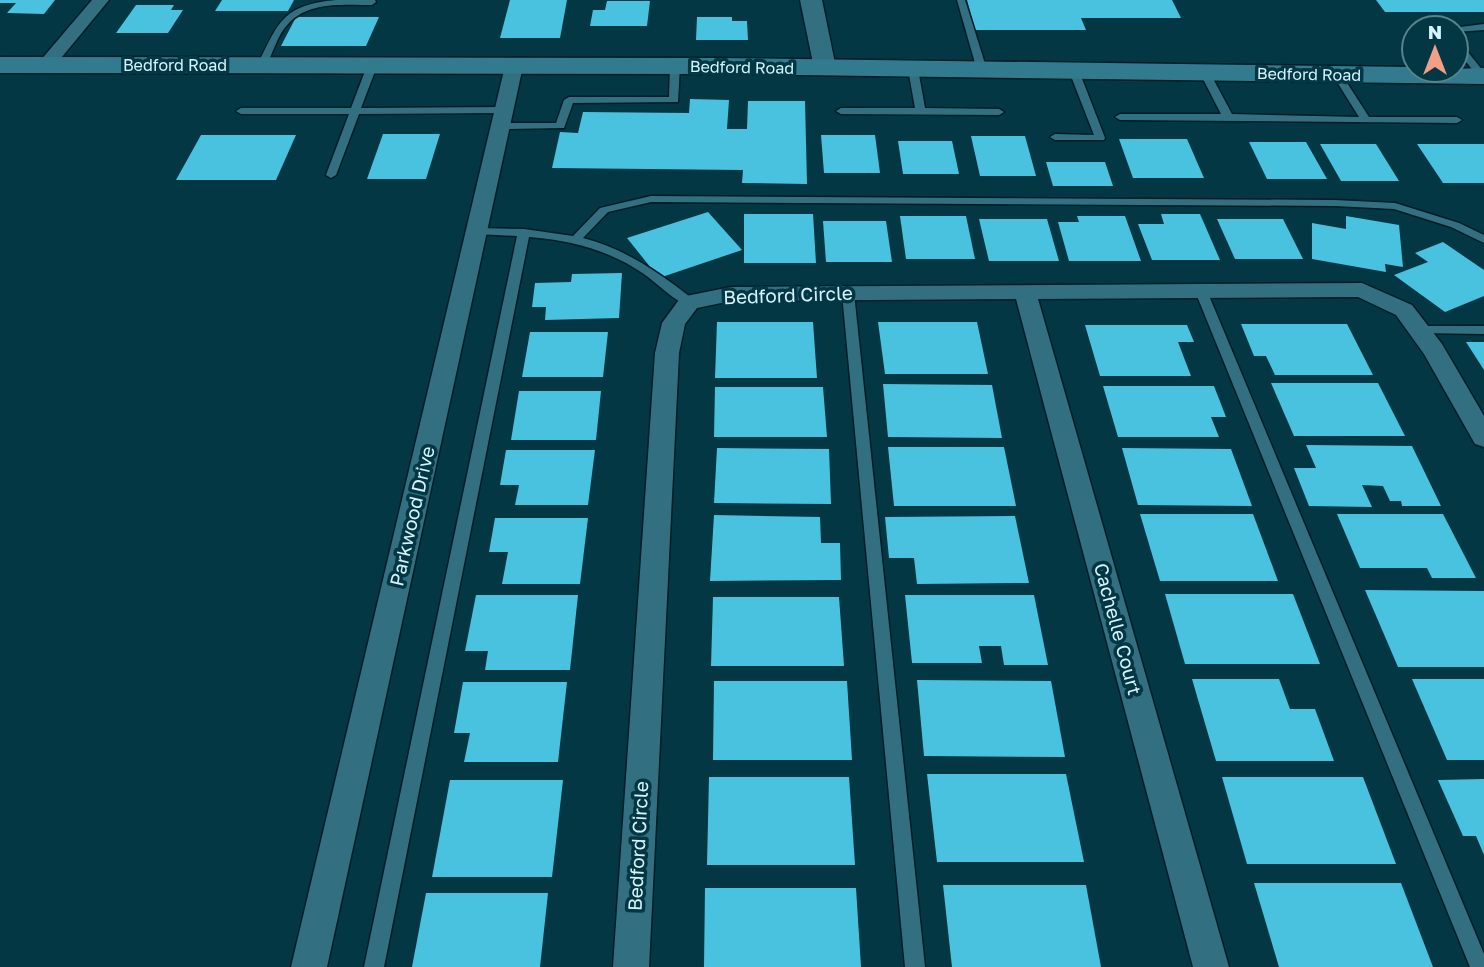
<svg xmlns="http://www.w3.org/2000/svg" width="1484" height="967" font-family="'Golos Text',sans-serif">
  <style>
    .building { fill: #49c2e0 }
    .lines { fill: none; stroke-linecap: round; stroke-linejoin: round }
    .service-casing { stroke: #001d25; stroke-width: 3 }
    .minor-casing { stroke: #001d25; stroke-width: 3 }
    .tertiary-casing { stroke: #001d25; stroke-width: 3 }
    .secondary-casing { stroke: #001d25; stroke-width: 3 }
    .service { fill: #326f80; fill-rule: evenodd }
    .minor { fill: #326f80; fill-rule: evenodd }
    .tertiary { fill: #326f80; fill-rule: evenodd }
    .secondary { fill: #327a8e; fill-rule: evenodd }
    .labels { text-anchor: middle; stroke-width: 7; stroke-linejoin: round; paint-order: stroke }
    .far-street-label { font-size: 16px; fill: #d6f4fd; stroke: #033743 }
    .street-label { font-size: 19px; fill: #d6f4fd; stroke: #033743 }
  </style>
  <rect width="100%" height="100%" fill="#033743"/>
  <g class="building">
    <path d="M0,0H55L44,14L7,13L16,3H0Z"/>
    <path d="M222,0H294L288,11H215Z"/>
    <path d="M510,0H567L560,38H500Z"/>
    <path d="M967,0H1172L1181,18H1081L1086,30H975Z"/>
    <path d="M1376,0H1484V12H1385Z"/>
    <path d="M607,1H650L647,26H590L593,10H605Z"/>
    <path d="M136,5H174L171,10H183L168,33H116Z"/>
    <path d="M296,17H379L366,46H281Z"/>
    <path d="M697,17H732V21H747L748,40H696Z"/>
    <path d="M690,99L729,100L727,129H747L748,101H805L807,184L742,183L743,170L552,168L560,132L578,133L583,112L689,113Z"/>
    <path d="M383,134H440L426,179H367Z"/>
    <path d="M201,135H296L276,180H176Z"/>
    <path d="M821,135H875L880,173H824Z"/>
    <path d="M971,136H1025L1036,176H980Z"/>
    <path d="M1119,139H1187L1204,178H1133Z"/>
    <path d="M898,141H952L959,174H903Z"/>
    <path d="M1249,142H1306L1327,179H1267Z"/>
    <path d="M1320,144H1376L1399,181H1341Z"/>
    <path d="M1417,144H1484V183H1443Z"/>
    <path d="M1046,162H1105L1113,186H1053Z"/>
    <path d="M708,212L742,250L659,278L627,238Z"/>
    <path d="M744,214H813L816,263H744Z"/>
    <path d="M1161,214H1200L1220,260H1152L1138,224H1164Z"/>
    <path d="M900,216H966L975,259H906Z"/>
    <path d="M1077,216H1125L1141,261H1069L1058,222H1079Z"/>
    <path d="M1346,216L1399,225L1403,267L1385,264L1386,272L1312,259V223L1346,229Z"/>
    <path d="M979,219H1047L1059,261H989Z"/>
    <path d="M1217,219H1283L1303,259H1235Z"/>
    <path d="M823,221H886L892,262H826Z"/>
    <path d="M1443,242L1484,270V296L1445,312L1394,275L1428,262L1415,253Z"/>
    <path d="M622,273L619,318L545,320L546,307H532L535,283L571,282L572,274Z"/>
    <path d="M717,322H813L817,378H715Z"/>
    <path d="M878,322H977L988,374H885Z"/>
    <path d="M1241,324H1347L1373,375H1275L1266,356H1254Z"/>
    <path d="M1085,325H1187L1194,342H1178L1191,376H1100Z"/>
    <path d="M530,332H608L603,377H522Z"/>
    <path d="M1466,342H1484V370Z"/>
    <path d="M1271,383H1378L1405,436H1294Z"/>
    <path d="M883,384L992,385L1002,438L888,437Z"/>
    <path d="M1103,386H1214L1226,417H1211L1219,437H1118Z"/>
    <path d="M715,387H823L827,437H714Z"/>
    <path d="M519,391H601L596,440H511Z"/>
    <path d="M1306,445L1412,446L1441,506H1402L1401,501H1390L1383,486L1362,485L1372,507L1309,506L1294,468H1316Z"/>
    <path d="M888,447H1004L1016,506H894Z"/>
    <path d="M717,448L829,449L831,504L714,503Z"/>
    <path d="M1122,448L1231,449L1252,506L1138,505Z"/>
    <path d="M506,450H595L588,505H515L519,485H500Z"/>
    <path d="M1140,514H1253L1278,581H1160Z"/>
    <path d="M1337,514H1443L1476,578H1432L1427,568H1360Z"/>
    <path d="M714,515L820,517L821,543H840L841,580L710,581Z"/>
    <path d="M1015,516L1029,583L917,584L914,558H889L885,517Z"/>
    <path d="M495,518H588L580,584H502L508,552H489Z"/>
    <path d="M1365,590L1484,591V667H1398Z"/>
    <path d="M1165,594H1293L1320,664H1185Z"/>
    <path d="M476,595H578L570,670H485L488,651H465Z"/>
    <path d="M905,595H1034L1048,665H1004L1001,646H979L982,663H912Z"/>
    <path d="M713,597H839L844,666H711Z"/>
    <path d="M1192,679H1279L1290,709H1315L1334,761H1216Z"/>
    <path d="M1412,679H1484V760H1447Z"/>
    <path d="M917,680L1051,681L1065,757L924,756Z"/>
    <path d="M714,681H847L852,760H713Z"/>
    <path d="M463,682H567L558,762H464L470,733H454Z"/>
    <path d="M927,774H1066L1084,862H937Z"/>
    <path d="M709,777H849L855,865H707Z"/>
    <path d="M1222,777H1363L1396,864H1247Z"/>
    <path d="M1484,779V855L1476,836H1463L1438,780Z"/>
    <path d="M450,780H563L552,877H432Z"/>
    <path d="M1254,883H1401L1433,967H1279Z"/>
    <path d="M943,885H1086L1101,967H952Z"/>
    <path d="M705,888H856L861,967H704Z"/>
    <path d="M426,893H548L540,967H412Z"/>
  </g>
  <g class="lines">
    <defs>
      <g id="service">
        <path d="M336,0H375L376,2L372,5C345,5 308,1 288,24C277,35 273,54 265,68H259L257,66C279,22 282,5 336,0Z"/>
        <path d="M957,0H965L987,70L985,72L977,70Z"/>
        <path d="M1484,24V30L1456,32V28H1452Z"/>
        <path d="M1456,40L1459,41L1484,72V78H1479L1456,49Z"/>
        <path d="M372,63L377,66L361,108L504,107L509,110L504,113L359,114L336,175L331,178L326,175L349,114H241L236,111L241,108H351L367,66Z"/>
        <path d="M675,63L680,66L678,102L573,103L564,128L500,129L495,126L500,123H556L564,100L569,97H669L670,66Z"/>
        <path d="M913,66L918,69L925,108L999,109L1004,112L999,115L841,114L836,111L841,108H915L908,69Z"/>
        <path d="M1071,69L1079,71L1105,138L1104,140H1055L1050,137L1055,134L1094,135L1069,71Z"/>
        <path d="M1205,70L1210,73L1232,114L1359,117L1332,74L1337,71L1340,72L1369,117H1457L1462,120L1457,123L1120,120L1115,117L1120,114H1221L1200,73Z"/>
        <path d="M651,196L1335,200L1395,203L1459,223L1484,235V243L1451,227L1394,209L1335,206L651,202L608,212L583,238C626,249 659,273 693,299L695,302L693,305L689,306C673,300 658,284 644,274C609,250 570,240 529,237L384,967H364L517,236L476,234L470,231L476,228L524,229L573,236L600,208Z"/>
        <path d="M1201,287L1207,291L1484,954V967H1470L1195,291Z"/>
        <path d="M848,289L854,293L925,967H905L842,293Z"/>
        <path d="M1419,326H1484V334L1415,333L1413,330Z"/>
      </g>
      <g id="minor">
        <path d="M92,0H109L52,69H40L37,65L40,61Z"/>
        <path d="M514,61L523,66L327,967H291L505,66Z"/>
        <path d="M1362,283L1412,305L1442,344L1484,416V447L1475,444L1424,354L1396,315L1358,297L1038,299L1229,967H1193L1016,299L731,301L697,308L685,324L679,353L649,967H613L655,353L662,323L681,297L731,287Z"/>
      </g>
      <path id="tertiary" d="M800,0H822L836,68L833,73H817L814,68Z"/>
      <path id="secondary" d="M0,57L717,58L1414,67V70L1484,68V84L717,74L0,73Z"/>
    </defs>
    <use href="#service" class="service-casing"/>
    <use href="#minor" class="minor-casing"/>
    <use href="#tertiary" class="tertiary-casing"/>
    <use href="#secondary" class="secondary-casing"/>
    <use href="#service" class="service"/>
    <use href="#minor" class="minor"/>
    <use href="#tertiary" class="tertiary"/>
    <use href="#secondary" class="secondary"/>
  </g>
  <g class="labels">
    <g class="far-street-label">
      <text x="175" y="71">Bedford Road</text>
      <text transform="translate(742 67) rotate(1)" y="6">Bedford Road</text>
      <text transform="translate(1309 74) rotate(1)" y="6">Bedford Road</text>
    </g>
    <g class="street-label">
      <text transform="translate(788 295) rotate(-2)" y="7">Bedford Circle</text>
      <text transform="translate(412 516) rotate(-77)" y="7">Parkwood Drive</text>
      <text transform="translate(1118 629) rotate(75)" y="7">Cachelle Court</text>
      <text transform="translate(638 846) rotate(-87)" y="7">Bedford Circle</text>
    </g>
  </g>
  <g transform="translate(1435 49)"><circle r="33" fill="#033743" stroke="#57838d" stroke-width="2"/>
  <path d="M0-5L12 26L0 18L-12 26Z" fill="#f39f85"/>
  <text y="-10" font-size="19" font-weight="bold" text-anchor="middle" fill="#d6f4fd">N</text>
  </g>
</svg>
